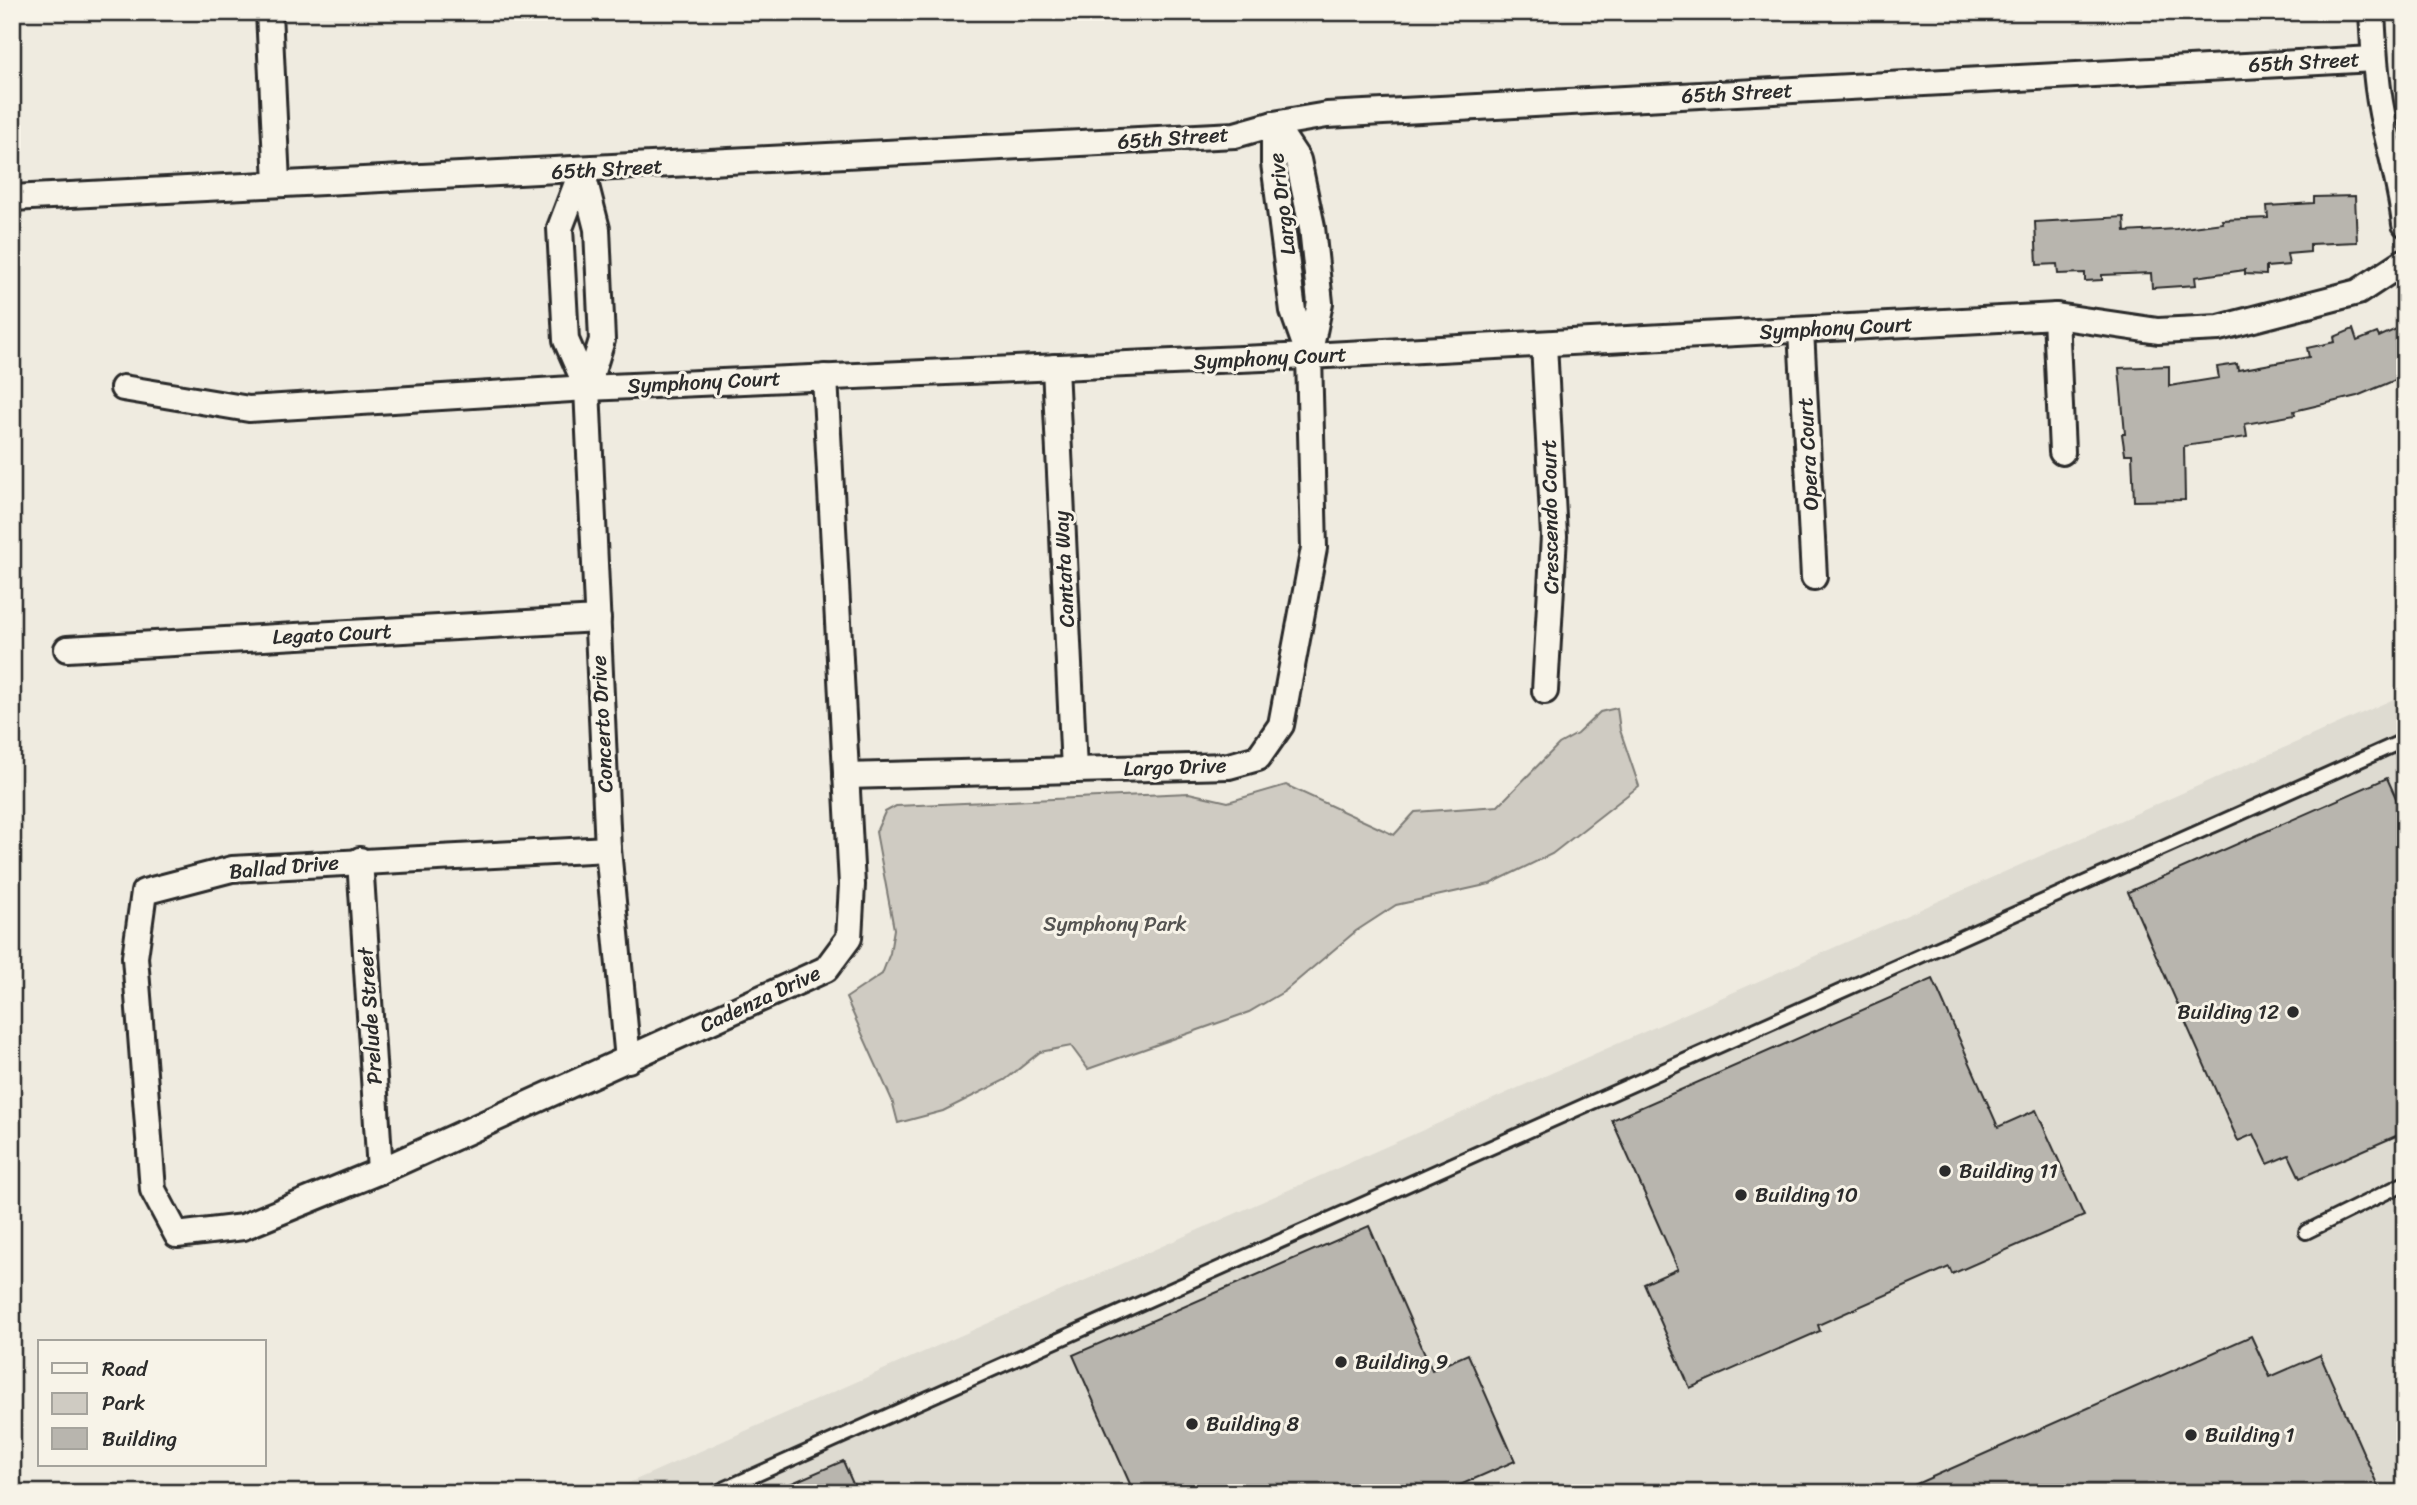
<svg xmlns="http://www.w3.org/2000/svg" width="2417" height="1505" font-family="Sriracha,sans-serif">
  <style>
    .built { fill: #dedbd1 }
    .green { fill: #cfcbc2; stroke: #7d7b76; stroke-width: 2 }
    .building { fill: #b8b5ae; stroke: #2b2b2b; stroke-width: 2 }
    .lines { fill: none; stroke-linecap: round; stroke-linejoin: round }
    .service-casing { stroke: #2b2b2b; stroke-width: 18 }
    .minor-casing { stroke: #2b2b2b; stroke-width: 30 }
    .service { stroke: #f7f3e8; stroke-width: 12 }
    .minor { stroke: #f7f3e8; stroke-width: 24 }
    .poi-dot { fill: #2b2b2b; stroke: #f7f3e8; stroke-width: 2.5 }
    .labels { text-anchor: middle; stroke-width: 6; stroke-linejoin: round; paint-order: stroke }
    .street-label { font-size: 21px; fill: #2b2b2b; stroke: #f7f3e8 }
    .park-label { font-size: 21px; fill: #545351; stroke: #f7f3e8 }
    .poi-label { font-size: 21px; fill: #2b2b2b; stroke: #f7f3e8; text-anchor: start }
  </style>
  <rect width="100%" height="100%" fill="#efebe0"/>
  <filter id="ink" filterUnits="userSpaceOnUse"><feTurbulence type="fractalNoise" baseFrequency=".0143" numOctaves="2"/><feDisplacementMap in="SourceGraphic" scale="14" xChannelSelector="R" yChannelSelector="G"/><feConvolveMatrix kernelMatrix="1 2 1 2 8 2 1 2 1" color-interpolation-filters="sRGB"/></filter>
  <g filter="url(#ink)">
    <path class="built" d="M2405,694V1493H606Z"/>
    <path class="green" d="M1617,708L1620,730L1639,786L1552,854L1490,884L1396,905L1356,931L1285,991L1249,1012L1088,1069L1071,1046L1040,1052L1005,1080L943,1111L898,1123L892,1100L846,998L882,974L890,953L894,929L876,832L885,812L896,806L1189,793L1228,802L1286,785L1394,835L1415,812L1498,806L1559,744L1577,734L1600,712Z"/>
    <g class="building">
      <path d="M2355,196L2357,242L2310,244V252L2287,254L2289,265L2266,267V275L2245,274V270L2195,277L2196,285L2152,288L2151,273L2102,275V280L2085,281V273L2058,274L2057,264L2037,265L2035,222L2124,217L2125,232L2176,229L2223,223L2222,220L2268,218L2267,206L2314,203V197Z"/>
      <path d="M2405,325V376L2357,396L2294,411L2295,415L2245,424L2247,437L2184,446L2185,500L2134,501L2132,454H2125L2122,434H2125L2119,368L2169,366V386L2219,378L2217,367L2237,364L2238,370L2309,357L2307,348L2335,342L2334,337L2353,329L2357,341L2377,333L2379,337Z"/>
      <path d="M2387,778L2405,818V1132L2300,1178L2289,1155L2268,1164L2254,1134L2238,1141L2128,892Z"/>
      <path d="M1933,979L1998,1127L2036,1110L2084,1216L1952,1274L1949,1267L1818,1325L1820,1331L1690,1388L1644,1284L1678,1269L1612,1120Z"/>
      <path d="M1369,1226L1432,1370L1468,1354L1515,1461L1442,1493H1134L1073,1355Z"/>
      <path d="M2251,1336L2270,1377L2320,1355L2381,1493H1896Z"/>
      <path d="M843,1461L857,1493H769Z"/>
    </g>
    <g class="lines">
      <defs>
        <g id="service">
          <path d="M2306,1232L2405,1183"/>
          <path d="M715,1493L2405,740"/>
        </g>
        <g id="minor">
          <path d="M269,12L277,183"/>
          <path d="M2372,12C2374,50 2376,90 2385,127C2393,160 2401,190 2405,224"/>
          <path d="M1274,124V163L1293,311L1309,356"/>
          <path d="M582,170L597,229L602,340L587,388L608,849L628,1060"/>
          <path d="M582,170L560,228L566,340L587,388"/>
          <path d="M12,198L1235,135L1274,124L1327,115L2374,59"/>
          <path d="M2056,316L2062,452"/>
          <path d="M1801,330L1814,577"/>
          <path d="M1544,344L1554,536L1545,691"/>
          <path d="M1055,367L1074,770"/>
          <path d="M123,388L249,409L587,388L1309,356L2056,316L2158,331L2219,328L2358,292L2405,261"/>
          <path d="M67,649L598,619"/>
          <path d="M846,776L1229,766L1258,758L1281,725L1314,548L1309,356L1320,303L1312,227L1298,160L1274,124"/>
          <path d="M608,849L232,869L144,892L135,957L153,1190L177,1235L243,1227L380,1171L826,969L849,938L852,885L825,377"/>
          <path d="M360,860L380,1171"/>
        </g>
      </defs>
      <use href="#service" class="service-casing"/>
      <use href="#minor" class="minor-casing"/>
      <use href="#service" class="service"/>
      <use href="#minor" class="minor"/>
    </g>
  </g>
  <g class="poi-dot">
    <circle cx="2293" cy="1012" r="7"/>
    <circle cx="1945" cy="1171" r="7"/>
    <circle cx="1741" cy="1195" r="7"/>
    <circle cx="1341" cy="1362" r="7"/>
    <circle cx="1192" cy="1424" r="7"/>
    <circle cx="2191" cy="1435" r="7"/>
  </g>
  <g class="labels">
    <g class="street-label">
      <text transform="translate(2304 62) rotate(-3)" y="7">65th Street</text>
      <text transform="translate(1737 93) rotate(-3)" y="7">65th Street</text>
      <text transform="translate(1173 138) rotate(-4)" y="7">65th Street</text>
      <text transform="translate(607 169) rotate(-3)" y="7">65th Street</text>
      <text transform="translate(1282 204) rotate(-97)" y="7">Largo Drive</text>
      <text transform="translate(1836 328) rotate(-3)" y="7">Symphony Court</text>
      <text transform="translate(1270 358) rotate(-3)" y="7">Symphony Court</text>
      <text transform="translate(704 382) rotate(-3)" y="7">Symphony Court</text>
      <text transform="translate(1808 454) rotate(-93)" y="7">Opera Court</text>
      <text transform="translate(1550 517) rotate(-91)" y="7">Crescendo Court</text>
      <text transform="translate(1064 569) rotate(-93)" y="7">Cantata Way</text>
      <text transform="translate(332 634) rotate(-3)" y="7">Legato Court</text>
      <text transform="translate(602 724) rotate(-93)" y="7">Concerto Drive</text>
      <text transform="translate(1175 767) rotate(-2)" y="7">Largo Drive</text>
      <text transform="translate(284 867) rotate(-5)" y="7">Ballad Drive</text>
      <text transform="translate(760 999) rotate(-25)" y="7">Cadenza Drive</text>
      <text transform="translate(370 1016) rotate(-94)" y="7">Prelude Street</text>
    </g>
    <g class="park-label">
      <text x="1115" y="931">Symphony Park</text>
    </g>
    <g class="poi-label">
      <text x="2279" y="1019" text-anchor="end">Building 12</text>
      <text x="1959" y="1178">Building 11</text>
      <text x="1755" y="1202">Building 10</text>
      <text x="1355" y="1369">Building 9</text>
      <text x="1206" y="1431">Building 8</text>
      <text x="2205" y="1442">Building 1</text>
    </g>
  </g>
  <rect width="2417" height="1505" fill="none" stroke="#f7f3e8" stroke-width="42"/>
  <rect x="21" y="21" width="2375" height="1463" fill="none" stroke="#2b2b2b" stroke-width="2.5" filter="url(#ink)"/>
  <rect x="38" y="1340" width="228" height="126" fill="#f7f3e8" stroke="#a5a39c" stroke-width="2"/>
  <rect x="52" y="1363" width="35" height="10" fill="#f7f3e8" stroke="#a5a39c" stroke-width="2"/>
  <text x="102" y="1376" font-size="21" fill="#2b2b2b">Road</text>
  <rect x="52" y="1393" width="35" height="21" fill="#cfcbc2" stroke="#a5a39c" stroke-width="2"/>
  <text x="102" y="1410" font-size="21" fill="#2b2b2b">Park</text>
  <rect x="52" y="1428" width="35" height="21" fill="#b8b5ae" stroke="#a5a39c" stroke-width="2"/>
  <text x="102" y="1446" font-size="21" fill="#2b2b2b">Building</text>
</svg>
